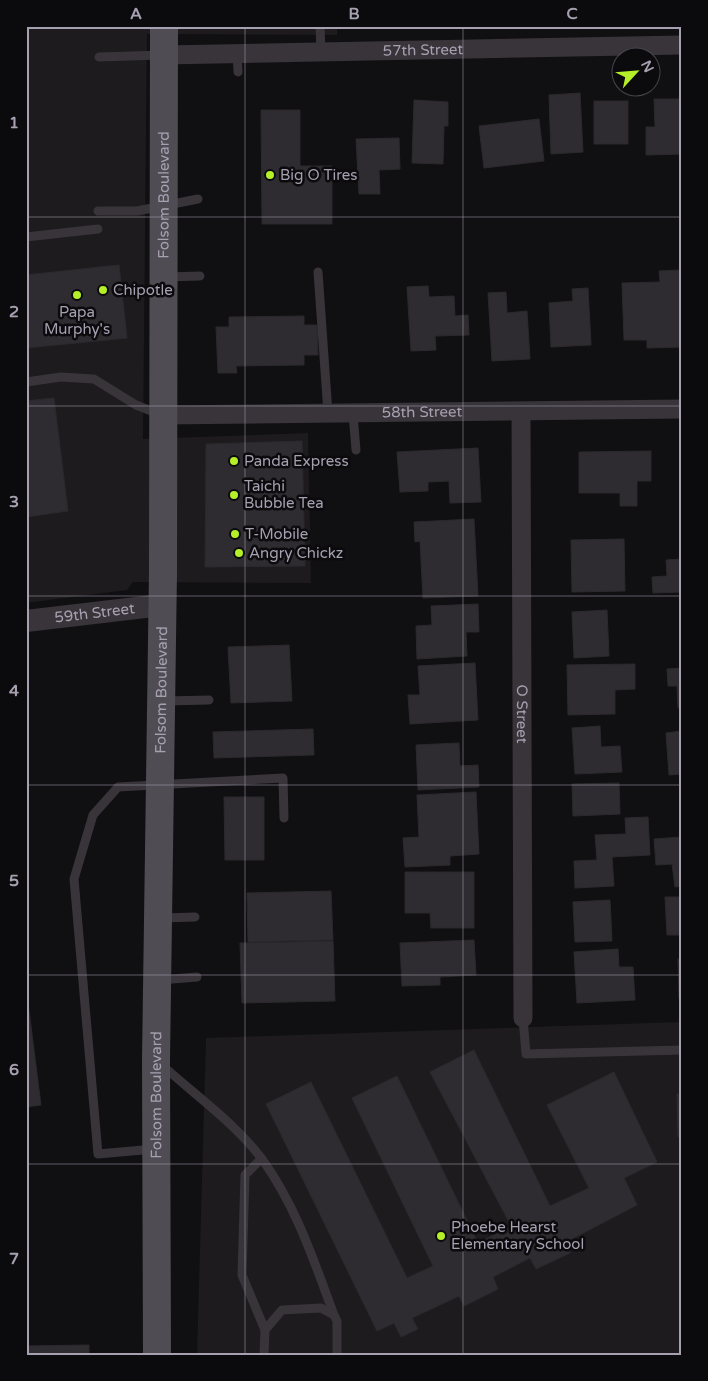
<svg xmlns="http://www.w3.org/2000/svg" width="708" height="1381" font-family="'Varela Round',sans-serif">
  <style>
    .built { fill: #1d1b1e }
    .building { fill: #2e2c30; stroke: #2b292d }
    .lines { fill: none; stroke-linecap: round; stroke-linejoin: round }
    .service { stroke: #38343a; stroke-width: 9 }
    .minor { stroke: #38343a; stroke-width: 19 }
    .tertiary { stroke: #38343a; stroke-width: 22 }
    .primary { stroke: #504c54; stroke-width: 28 }
    .grid { fill: none; stroke: #a6a0b1; stroke-width: 1; stroke-opacity: 0.55 }
    .poi-dot { fill: #b4ef29; stroke: #0b0a0c; stroke-width: 2 }
    .labels { text-anchor: middle; stroke-width: 5; stroke-linejoin: round; paint-order: stroke }
    .street-label { font-size: 15px; fill: #a6a0b1; stroke: #0b0a0c }
    .poi-label { font-size: 15px; fill: #a6a0b1; stroke: #0b0a0c; text-anchor: start }
    .neatline { fill: none; stroke: #a6a0b1; stroke-width: 2 }
    .grid-label { font-size: 16px; text-anchor: middle; font-weight: bold; fill: #a6a0b1 }
  </style>
  <rect width="100%" height="100%" fill="#100f11"/>
  <g class="built">
    <path d="M26,26H337V35L147,34L143,439L308,433L311,583L133,582L127,590L26,603Z"/>
    <path d="M682,1022V1355H197L206,1038Z"/>
  </g>
  <g class="building">
    <path d="M580,93L583,152L551,154L549,95Z"/>
    <path d="M654,99H681L682,154L646,155V127H655Z"/>
    <path d="M414,100L448,102V126H444L443,164L412,163Z"/>
    <rect x="594" y="101" width="34" height="43"/>
    <path d="M261,110H300V166H332V224H262Z"/>
    <path d="M539,119L544,161L484,168L479,126Z"/>
    <path d="M399,138L400,169L379,170L380,194H359L356,139Z"/>
    <path d="M119,265L127,338L26,348V275Z"/>
    <path d="M680,270L682,347L647,348V340H624L622,283L660,282L659,271Z"/>
    <path d="M428,286L429,297L454,296L455,316L468,315L469,335L435,336L436,350L411,351L407,287Z"/>
    <path d="M588,288L591,345L551,347L549,303L573,301L572,289Z"/>
    <path d="M506,292L507,313L527,311L530,359L492,361L488,293Z"/>
    <path d="M304,316V325H317L318,355H304V365L236,366L237,373H218L216,327H229V317Z"/>
    <path d="M54,398L68,511L26,517V401Z"/>
    <path d="M302,441L305,566L205,567L206,444Z"/>
    <path d="M478,448L481,502L450,503L449,481L428,482V491L400,492L397,452Z"/>
    <path d="M651,451V481H637V506H620V493H579V452Z"/>
    <path d="M474,519L478,596L423,598L420,541L415,542L414,522Z"/>
    <path d="M624,539L625,591L572,592L571,540Z"/>
    <path d="M680,543H682V592L653,593L652,577L667,576L666,560L681,559Z"/>
    <path d="M478,604L479,632H466L467,656L417,659L416,626L432,625L431,606Z"/>
    <path d="M607,610L609,656L574,658L572,612Z"/>
    <path d="M289,645L292,701L231,703L228,647Z"/>
    <path d="M475,663L478,720L410,724L408,695H420L418,666Z"/>
    <path d="M635,664V689L615,690V714L568,715L567,665Z"/>
    <path d="M682,668V707L678,708L677,686H668L667,669Z"/>
    <path d="M600,726L601,747L620,746L622,772L575,774L572,728Z"/>
    <path d="M313,729L314,755L214,758L213,732Z"/>
    <path d="M682,731V774L669,775L666,733Z"/>
    <path d="M459,743L460,766L478,765L479,787L418,790L416,745Z"/>
    <path d="M619,783L620,814L573,816L572,784Z"/>
    <path d="M476,792L479,854L450,856V865L405,867L403,838L419,837L417,795Z"/>
    <path d="M224,797H264V860H225Z"/>
    <path d="M648,817L650,855L612,857L614,886L575,888L574,861L597,860L595,835L626,834L625,818Z"/>
    <path d="M682,837V886L675,887L672,864L656,865L654,839Z"/>
    <path d="M405,872H474V928H431L430,913H405Z"/>
    <path d="M331,891L333,940L248,942L247,893Z"/>
    <path d="M665,897H682V935H667Z"/>
    <path d="M610,900L612,941L575,942L573,902Z"/>
    <path d="M474,940L476,975L440,977V985L402,986L400,943Z"/>
    <path d="M333,941L335,1001L242,1003L240,943Z"/>
    <path d="M618,949L619,967H633L635,1000L577,1003L574,952Z"/>
    <path d="M682,958V999H679L678,959Z"/>
    <path d="M26,987L41,1105L26,1107Z"/>
    <path d="M474,1050L550,1206L589,1188L547,1105L614,1072L657,1162L624,1178L637,1205L566,1242L570,1253L536,1269L530,1258L493,1277L498,1289L464,1306L459,1296L412,1318L418,1329L401,1337L394,1323L377,1331L266,1104L311,1082L407,1278L433,1266L352,1098L397,1076L478,1243L511,1226L430,1072Z"/>
    <path d="M677,1094H682V1137H678Z"/>
    <path d="M89,1345V1355H26V1346Z"/>
  </g>
  <g class="lines">
    <g class="service">
      <path d="M320,26L321,52"/>
      <path d="M237,53L238,72"/>
      <path d="M99,57L161,55"/>
      <path d="M98,211H137L198,199"/>
      <path d="M26,237L98,229"/>
      <path d="M318,272L328,413"/>
      <path d="M165,277L200,276"/>
      <path d="M26,382L61,377L94,379L136,405L159,414"/>
      <path d="M353,414L356,450"/>
      <path d="M165,701L209,700"/>
      <path d="M162,918L195,917"/>
      <path d="M160,980L197,977"/>
      <path d="M523,1018L526,1054L682,1050"/>
      <path d="M162,1065C195,1095 235,1123 262,1159C296,1206 314,1261 334,1315"/>
      <path d="M154,1149L98,1154L74,879L93,815L118,787L283,778L284,818"/>
      <path d="M261,1159L245,1175L242,1275L265,1330"/>
      <path d="M264,1355L265,1330L282,1310L321,1308L334,1315L337,1321V1355"/>
    </g>
    <g class="minor">
      <path id="s1" d="M164,55L682,45"/>
      <path id="s2" d="M521,412L523,1018"/>
      <path id="s3" d="M162,415L682,409"/>
    </g>
    <path class="tertiary" id="s4" d="M26,621L162,605"/>
    <path class="primary" id="s5" d="M157,1355L156,1060L163,571L164,26"/>
  </g>
  <path class="grid" d="M245,26V1355M463,26V1355M26,217H682M26,406H682M26,596H682M26,785H682M26,975H682M26,1164H682"/>
  <g class="poi-dot">
    <circle cx="270" cy="175" r="5"/>
    <circle cx="103" cy="290" r="5"/>
    <circle cx="77" cy="295" r="5"/>
    <circle cx="234" cy="461" r="5"/>
    <circle cx="234" cy="495" r="5"/>
    <circle cx="235" cy="534" r="5"/>
    <circle cx="239" cy="553" r="5"/>
    <circle cx="441" cy="1236" r="5"/>
  </g>
  <g class="labels">
    <g class="street-label">
      <text dy="5" stroke="none"><textPath href="#s1" startOffset="259">57th Street</textPath></text>
      <text dy="5" stroke="none"><textPath href="#s5" startOffset="1160">Folsom Boulevard</textPath></text>
      <text dy="5" stroke="none"><textPath href="#s3" startOffset="260">58th Street</textPath></text>
      <text dy="5" stroke="none"><textPath href="#s4" startOffset="69">59th Street</textPath></text>
      <text dy="5" stroke="none"><textPath href="#s5" startOffset="665">Folsom Boulevard</textPath></text>
      <text dy="5" stroke="none"><textPath href="#s2" startOffset="302">O Street</textPath></text>
      <text dy="5" stroke="none"><textPath href="#s5" startOffset="260">Folsom Boulevard</textPath></text>
    </g>
    <g class="poi-label">
      <text x="280" y="180">Big O Tires</text>
      <text x="113" y="295">Chipotle</text>
      <text x="77" y="317" text-anchor="middle">Papa<tspan x="77" dy="17">Murphy's</tspan></text>
      <text x="244" y="466">Panda Express</text>
      <text x="244" y="491">Taichi<tspan x="244" dy="17">Bubble Tea</tspan></text>
      <text x="245" y="539">T-Mobile</text>
      <text x="249" y="558">Angry Chickz</text>
      <text x="451" y="1232">Phoebe Hearst<tspan x="451" dy="17">Elementary School</tspan></text>
    </g>
  </g>
  <rect width="708" height="1381" fill="none" stroke="#0b0a0c" stroke-width="55"/>
  <g transform="translate(636 72) rotate(64)"><circle r="24" fill="#0b0a0c" stroke="#49464e"/>
  <path d="M0-4L9 19L0 12L-9 19Z" fill="#b4ef29"/>
  <text y="-8" font-size="14" font-weight="bold" text-anchor="middle" fill="#a6a0b1">N</text>
  </g>
  <rect x="28" y="28" width="652" height="1326" class="neatline"/>
  <g class="grid-label">
    <text x="136" y="19">A</text>
    <text x="354" y="19">B</text>
    <text x="572" y="19">C</text>
    <text x="14" y="128">1</text>
    <text x="14" y="317">2</text>
    <text x="14" y="507">3</text>
    <text x="14" y="696">4</text>
    <text x="14" y="886">5</text>
    <text x="14" y="1075">6</text>
    <text x="14" y="1264">7</text>
  </g>
</svg>
